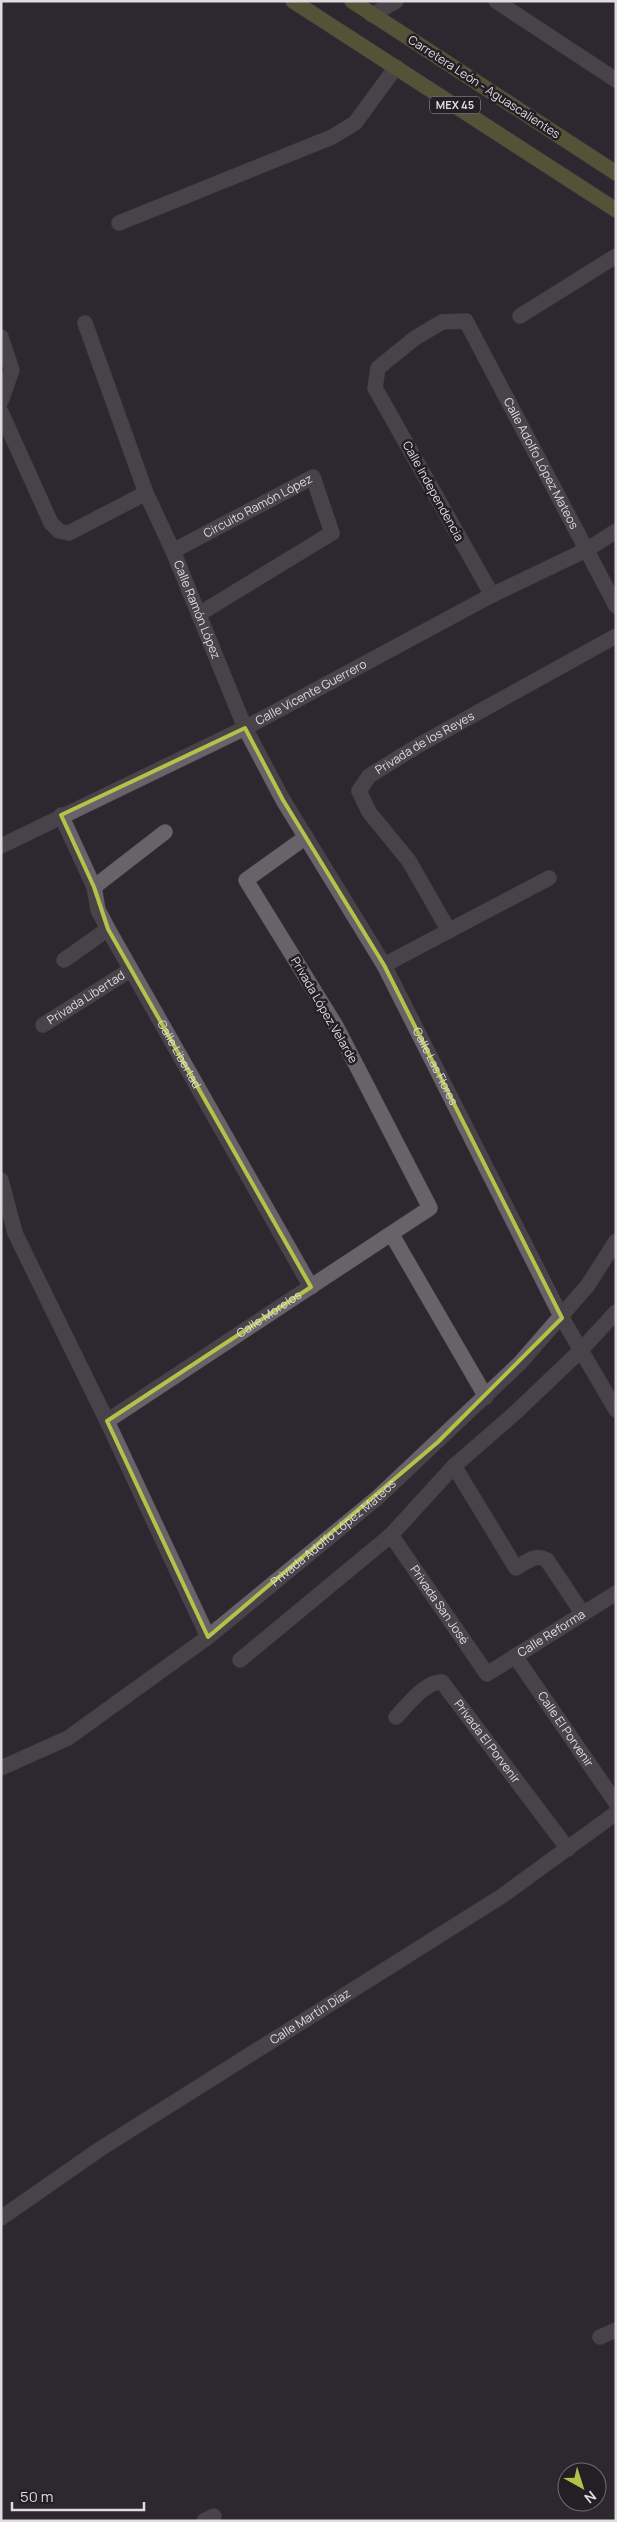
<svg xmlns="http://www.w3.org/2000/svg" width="617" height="2522" font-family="Manrope,sans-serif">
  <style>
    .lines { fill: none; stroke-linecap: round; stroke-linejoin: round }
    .minor-casing { stroke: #4a464b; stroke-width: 16 }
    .major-casing { stroke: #4a464b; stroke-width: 16 }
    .minor { stroke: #686269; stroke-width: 15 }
    .major { stroke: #848844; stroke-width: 15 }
    .marked { fill: none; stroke: #b5c249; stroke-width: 4; stroke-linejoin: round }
    .labels { text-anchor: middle; stroke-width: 5; stroke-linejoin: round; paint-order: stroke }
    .shield { fill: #241e25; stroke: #a7a3a8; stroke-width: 1 }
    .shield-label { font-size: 11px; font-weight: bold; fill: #dfdce0 }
    .street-label { font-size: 12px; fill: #dfdce0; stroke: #241e25 }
  </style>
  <rect width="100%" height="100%" fill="#2d282f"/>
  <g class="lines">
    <defs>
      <g id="minor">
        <path d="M496,1L616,80"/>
        <path d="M372,15L396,1"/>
        <path d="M119,223L332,137L355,123L396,67"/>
        <path d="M520,316L616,256"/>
        <path id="s1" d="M85,323L146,493L173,551L245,728L283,800L384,965L562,1318L616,1410"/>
        <path d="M1,337L12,370L1,401"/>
        <path d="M1,412L51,523L59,531L69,533L146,493"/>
        <path id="s2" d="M173,551L313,477L332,533L199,614"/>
        <path id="s3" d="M492,595L375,388L378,368L415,338L442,322L466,321L616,606"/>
        <path id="s4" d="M61,815L94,887L98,910L108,929L311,1287"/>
        <path id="s5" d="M1,846L245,728L492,595L588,549L616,531"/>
        <path d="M94,887L165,832"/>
        <path id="s6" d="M449,931L409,861L369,812L359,791L369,776L419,745L616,636"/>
        <path d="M64,960L108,929"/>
        <path d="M384,965L549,878"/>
        <path id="s7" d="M43,1025L130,970"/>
        <path d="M1,1180L15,1233L107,1421L208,1637"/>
        <path d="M392,1235L486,1397"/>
        <path id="s8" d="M107,1421L430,1208L336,1026L246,880L306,837"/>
        <path d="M454,1466L516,1568C527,1562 535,1553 547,1560L583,1614"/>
        <path id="s9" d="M391,1535L487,1674L616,1593"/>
        <path id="s10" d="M515,1656L616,1803"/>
        <path d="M240,1660L391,1535L454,1466L515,1413L580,1351L616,1312"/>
        <path id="s11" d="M396,1717C407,1706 425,1681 442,1682L568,1849"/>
        <path id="s12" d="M1,1768L68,1738L208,1637L377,1498L520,1363L588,1285L616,1241"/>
        <path id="s13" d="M1,2218L100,2149L502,1896L616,1813"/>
        <path d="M600,2337L616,2330"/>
        <path d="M204,2521L214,2516"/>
      </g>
      <g id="major">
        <path d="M293,1L616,210"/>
        <path d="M352,1L616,173"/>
      </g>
    </defs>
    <use href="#minor" class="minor-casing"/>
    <use href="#major" class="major-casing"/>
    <use href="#minor" class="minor"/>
    <use href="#major" class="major"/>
  </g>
  <path d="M0 0H617V2522H0ZM245,728L283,800L384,965L562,1318L438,1442L208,1637L107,1421L311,1287L108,929L94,887L61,815Z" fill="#2d282f" fill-opacity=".55" fill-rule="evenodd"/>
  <path class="marked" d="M245,728L283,800L384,965L562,1318L438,1442L208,1637L107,1421L311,1287L108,929L94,887L61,815Z"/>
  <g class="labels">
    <rect class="shield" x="430" y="96.5" width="50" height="17" rx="4"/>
    <g class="shield-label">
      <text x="455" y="109">MEX 45</text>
    </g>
    <g class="street-label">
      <text transform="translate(484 87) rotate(33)" y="4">Carretera León - Aguascalientes</text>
      <text dy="4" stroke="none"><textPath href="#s3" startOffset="522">Calle Adolfo López Mateos</textPath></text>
      <text transform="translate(433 491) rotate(61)" y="4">Calle Independencia</text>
      <text dy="4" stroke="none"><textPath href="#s2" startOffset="96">Circuito Ramón López</textPath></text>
      <text dy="4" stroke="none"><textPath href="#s1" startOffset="308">Calle Ramón López</textPath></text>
      <text dy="4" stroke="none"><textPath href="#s5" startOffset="346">Calle Vicente Guerrero</textPath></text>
      <text dy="4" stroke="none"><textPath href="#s6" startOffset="250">Privada de los Reyes</textPath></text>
      <text dy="4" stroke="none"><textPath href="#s7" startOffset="51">Privada Libertad</textPath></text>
      <text transform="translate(324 1010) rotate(60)" y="4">Privada López Velarde</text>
      <text dy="4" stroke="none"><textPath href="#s4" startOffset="268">Calle Libertad</textPath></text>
      <text dy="4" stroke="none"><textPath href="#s1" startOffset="824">Calle Las Flores</textPath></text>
      <text dy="4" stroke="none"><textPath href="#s8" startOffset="194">Calle Morelos</textPath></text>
      <text dy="4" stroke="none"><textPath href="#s12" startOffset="409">Privada Adolfo López Mateos</textPath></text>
      <text dy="4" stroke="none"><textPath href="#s9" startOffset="85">Privada San José</textPath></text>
      <text dy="4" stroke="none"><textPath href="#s9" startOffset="245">Calle Reforma</textPath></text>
      <text dy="4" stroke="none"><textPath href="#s10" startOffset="89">Calle El Porvenir</textPath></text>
      <text dy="4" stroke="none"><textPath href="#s11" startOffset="134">Privada El Porvenir</textPath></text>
      <text dy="4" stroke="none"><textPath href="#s13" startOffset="369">Calle Martín Díaz</textPath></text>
    </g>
  </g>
  <rect width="617" height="2522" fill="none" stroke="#dfdce0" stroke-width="5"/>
  <g transform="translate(582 2487) rotate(141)"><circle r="24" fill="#241e25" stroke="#6f6a70"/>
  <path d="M0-4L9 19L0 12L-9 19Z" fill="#b5c249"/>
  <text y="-8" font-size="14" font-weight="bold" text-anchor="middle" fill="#dfdce0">N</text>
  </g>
  <path d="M12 2502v8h132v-8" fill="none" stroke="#dfdce0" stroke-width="2.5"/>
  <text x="20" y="2502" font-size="15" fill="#dfdce0" stroke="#241e25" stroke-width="4" paint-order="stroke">50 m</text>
</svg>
